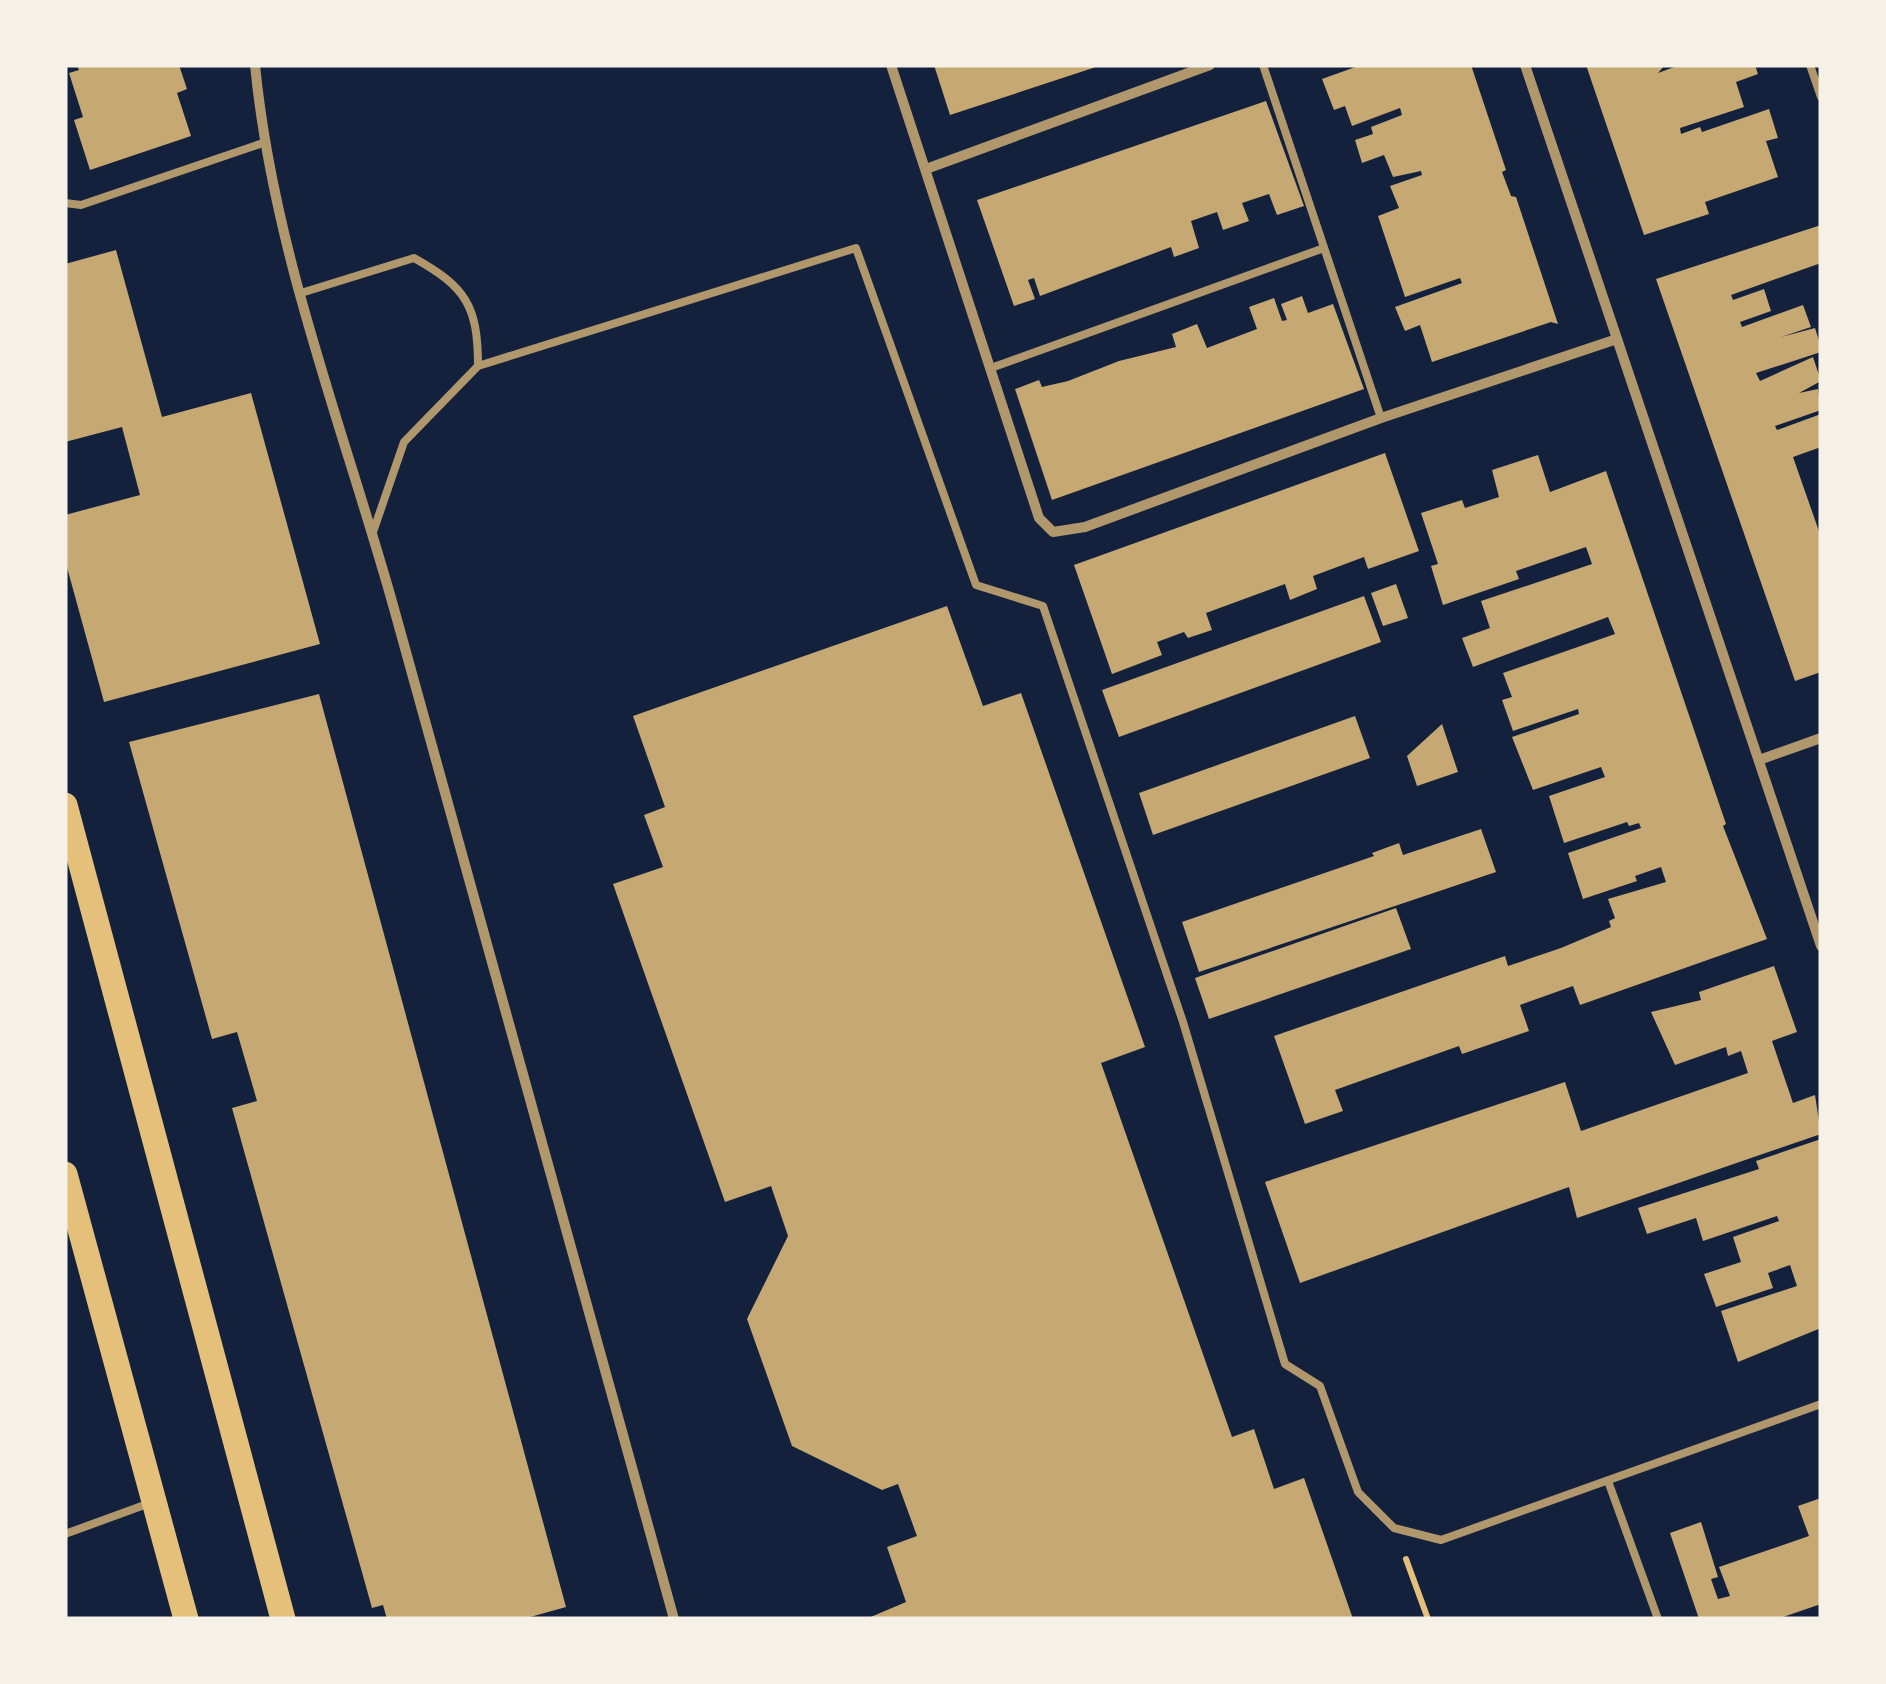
<svg xmlns="http://www.w3.org/2000/svg" width="1886" height="1684" font-family="Ubuntu,sans-serif">
  <style>
    .building { fill: #c6a872 }
    .lines { fill: none; stroke-linecap: round; stroke-linejoin: round }
    .path { stroke: #e5c07b; stroke-width: 6 }
    .service { stroke: #b1986c; stroke-width: 8 }
    .minor { stroke: #b1986c; stroke-width: 10 }
    .primary { stroke: #e5c07b; stroke-width: 25 }
  </style>
  <rect width="100%" height="100%" fill="#14213d"/>
  <g class="building">
    <path d="M77,65H179L187,89L177,93L191,136L90,170L74,120L83,117L69,73L79,70Z"/>
    <path d="M934,65H1099V66L950,115Z"/>
    <path d="M1361,65H1471L1506,170L1502,172L1511,196L1516,197L1558,324L1551,322L1432,362L1420,325L1405,331L1395,307L1462,283L1460,278L1405,297L1378,216L1399,208L1390,186L1422,175L1421,171L1393,177L1384,155L1362,163L1355,140L1373,134L1371,127L1402,115L1400,108L1352,126L1345,106L1334,110L1322,79Z"/>
    <path d="M1586,65H1665L1658,73L1680,65H1755L1758,74L1736,82L1744,107L1680,128L1681,134L1700,127L1702,132L1769,109L1778,138L1766,141L1778,177L1705,202L1709,214L1644,235Z"/>
    <path d="M1266,101L1304,206L1277,215L1269,194L1242,203L1249,221L1223,230L1217,212L1191,221L1199,248L1174,257L1171,247L1040,296L1034,278L1028,280L1035,299L1014,306L977,200Z"/>
    <path d="M1821,225V263L1731,295L1733,300L1764,289L1771,311L1740,322L1742,327L1803,305L1811,327L1781,337L1815,328L1821,347V352L1756,373L1760,381L1813,357L1821,381L1799,393L1818,389L1821,410L1775,426L1777,430L1821,414V447L1793,457L1821,537V672L1795,681L1656,279Z"/>
    <path d="M116,250L162,417L251,393L320,644L104,702L65,560V515L140,495L122,427L65,442V264Z"/>
    <path d="M1302,296L1308,313L1333,304L1364,389L1052,500L1015,389L1039,380L1042,387L1068,381L1119,361L1176,347L1172,334L1197,324L1207,348L1257,329L1249,307L1274,298L1282,321L1287,320L1281,304Z"/>
    <path d="M1385,453L1419,551L1368,569L1364,557L1313,576L1317,589L1290,600L1285,584L1206,613L1212,630L1188,638L1184,632L1157,642L1162,655L1112,674L1074,565Z"/>
    <path d="M1538,455L1550,492L1606,471L1726,824L1723,826L1767,939L1580,1005L1573,986L1520,1005L1529,1031L1462,1054L1459,1046L1335,1090L1343,1111L1305,1124L1274,1036L1505,956L1508,966L1561,948L1611,927L1609,921L1615,918L1608,899L1666,882L1661,867L1635,876L1637,881L1583,899L1568,853L1641,828L1639,823L1629,826L1627,822L1564,843L1549,796L1605,777L1601,767L1533,790L1512,737L1579,714L1578,709L1513,731L1502,700L1512,697L1503,673L1615,634L1608,617L1473,667L1462,638L1490,628L1481,601L1592,564L1586,547L1516,571L1519,579L1443,605L1431,566L1438,564L1421,513L1462,500L1465,508L1499,497L1492,470Z"/>
    <path d="M1396,584L1408,618L1383,626L1371,593Z"/>
    <path d="M1364,596L1381,642L1119,737L1102,690Z"/>
    <path d="M947,606L983,706L1021,693L1145,1047L1101,1063L1232,1437L1254,1429L1274,1489L1304,1478L1353,1619H866L906,1602L887,1547L917,1536L898,1484L882,1490L792,1446L747,1319L788,1236L771,1186L725,1202L613,884L663,867L644,815L665,807L633,716Z"/>
    <path d="M319,694L566,1607L523,1619H387L383,1605L372,1608L232,1108L257,1101L237,1032L212,1039L129,742Z"/>
    <path d="M1355,716L1370,758L1153,835L1139,793Z"/>
    <path d="M1442,724L1458,772L1417,786L1407,756Z"/>
    <path d="M1481,829L1496,872L1199,972L1182,922L1374,856L1372,853L1399,843L1403,855Z"/>
    <path d="M1396,908L1411,949L1209,1019L1195,978Z"/>
    <path d="M1774,966L1797,1032L1772,1041L1793,1103L1815,1095L1821,1134L1577,1218L1569,1187L1300,1283L1265,1182L1565,1082L1581,1131L1748,1073L1741,1051L1728,1056L1726,1047L1675,1065L1651,1012L1701,1000L1699,992Z"/>
    <path d="M1821,1139V1328L1738,1362L1721,1311L1797,1286L1790,1265L1768,1273L1773,1288L1716,1307L1704,1274L1741,1262L1733,1237L1779,1221L1777,1216L1703,1241L1696,1218L1647,1234L1638,1208L1759,1169L1756,1161Z"/>
    <path d="M1821,1498V1604L1777,1619H1699L1670,1533L1701,1522L1718,1577L1711,1579L1718,1599L1730,1596L1719,1567L1809,1536L1798,1506Z"/>
  </g>
  <g class="lines">
    <path class="path" d="M1406,1559L1428,1619"/>
    <g class="service">
      <path d="M1263,65L1381,418"/>
      <path d="M1810,65L1821,97"/>
      <path d="M65,203L81,205L263,143"/>
      <path d="M301,293L414,258C466,287 478,306 478,366L404,442L373,532"/>
      <path d="M478,366L856,248L976,585L1043,606L1183,1022L1285,1364L1320,1386L1358,1492L1394,1528L1441,1540L1821,1404"/>
      <path d="M991,368L1324,248"/>
      <path d="M1608,1481L1658,1619"/>
      <path d="M65,1534L150,1503"/>
    </g>
    <g class="minor">
      <path d="M255,65C273,250 343,427 393,605C487,943 581,1281 674,1619"/>
      <path d="M891,65L1039,518L1053,532L1085,527L1381,418L1617,339"/>
      <path d="M1525,65L1821,946"/>
      <path d="M926,169L1210,65"/>
      <path d="M1759,760L1821,738"/>
    </g>
    <g class="primary">
      <path d="M65,805L283,1619"/>
      <path d="M65,1174L186,1619"/>
    </g>
  </g>
  <rect width="1886" height="1684" fill="none" stroke="#f6f1e7" stroke-width="135"/>
</svg>
